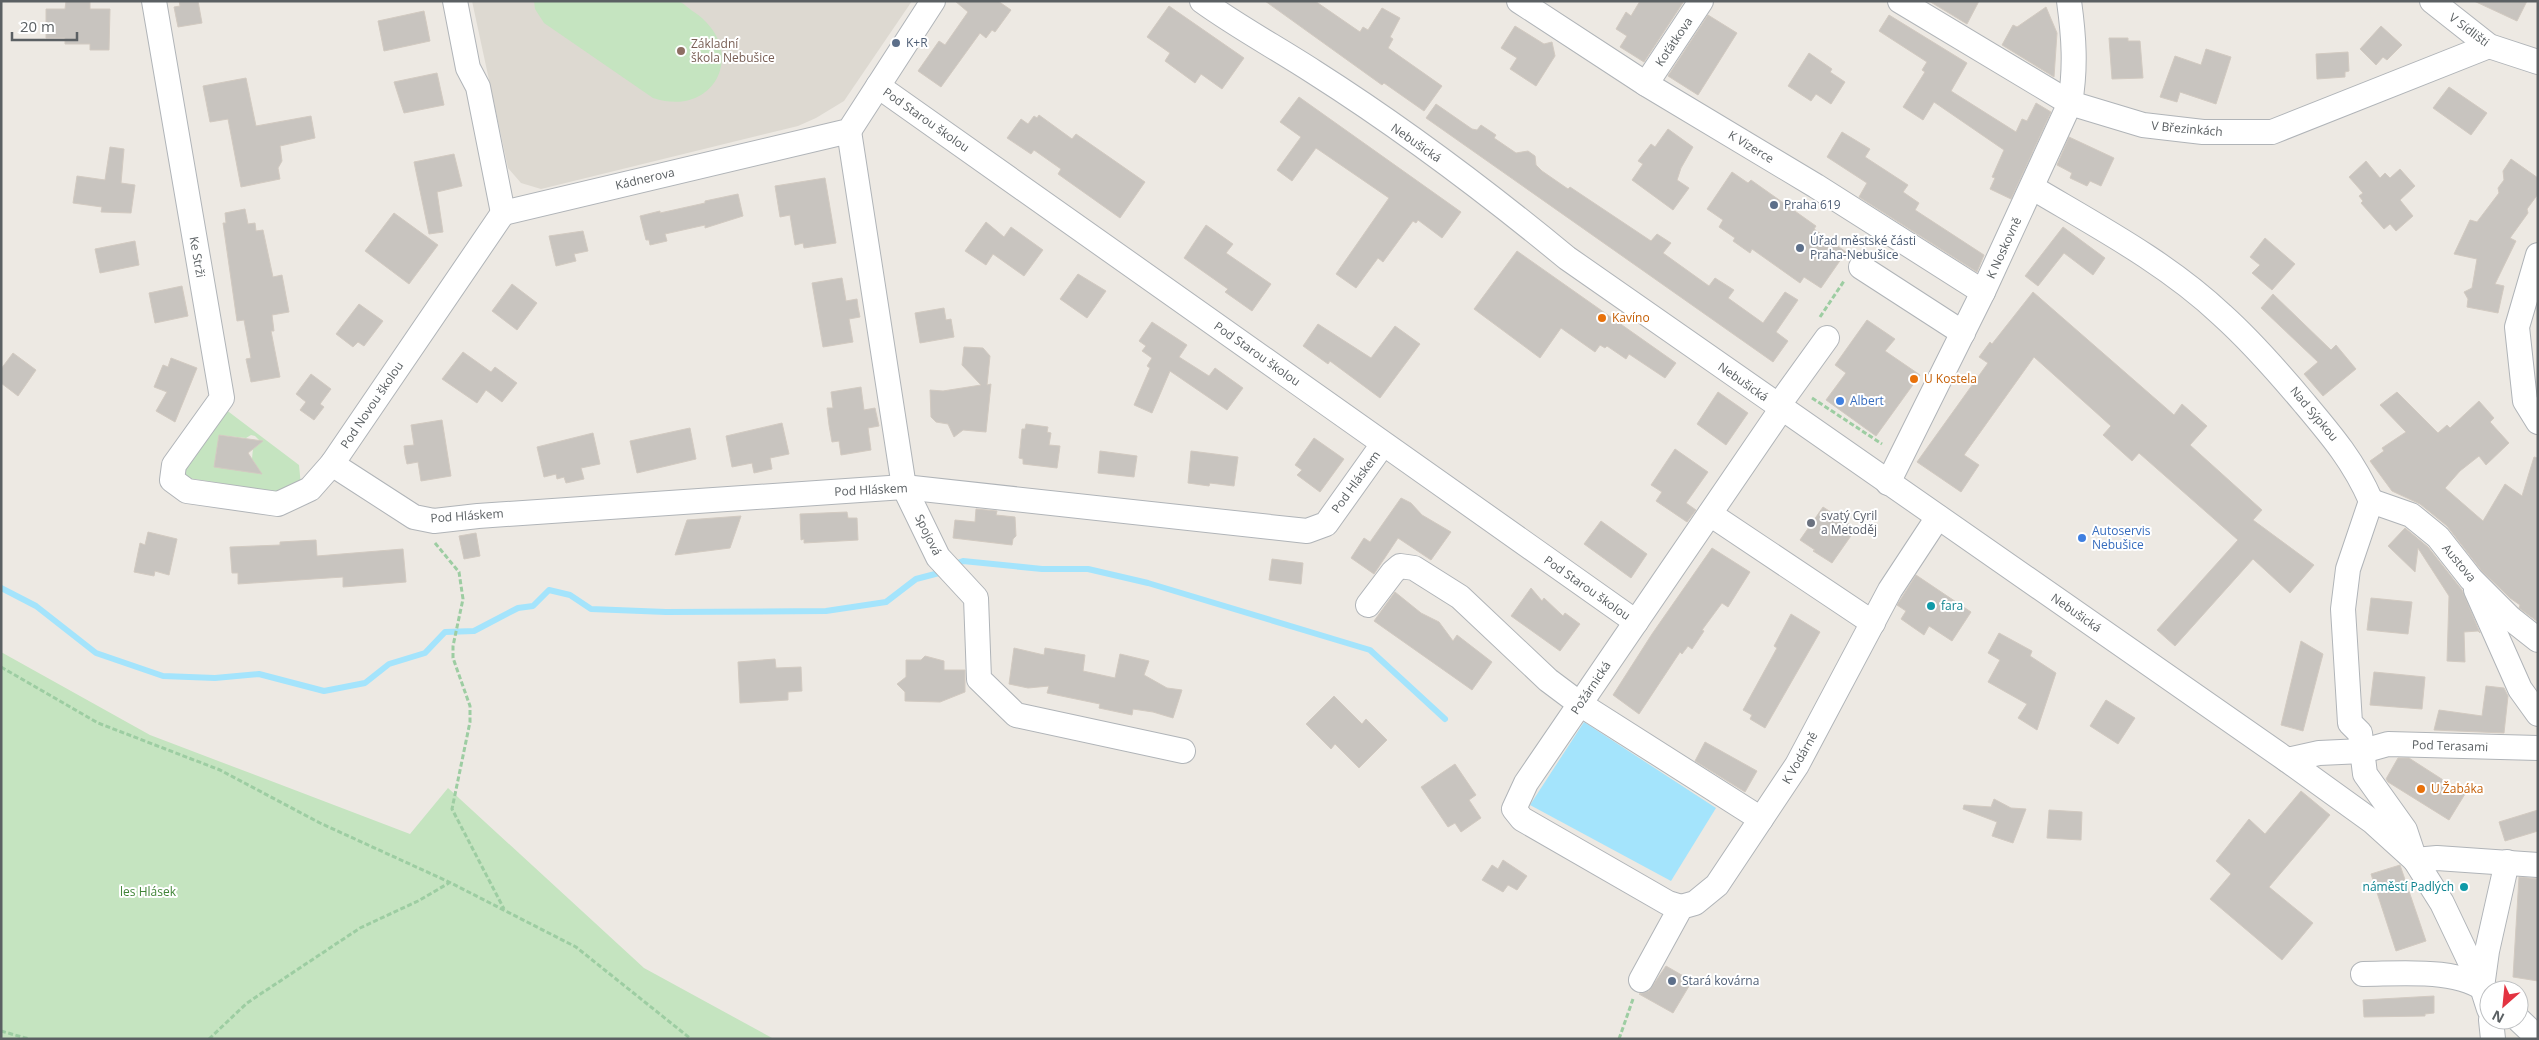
<svg xmlns="http://www.w3.org/2000/svg" width="2539" height="1040" font-family="'Open Sans',sans-serif">
  <style>
    .education { fill: #ddd9d1 }
    .green { fill: #c5e4c0; fill-rule: evenodd }
    .water { fill: #a4e4fc }
    .lines { fill: none; stroke-linecap: round; stroke-linejoin: round }
    .stream { stroke: #a4e4fc; stroke-width: 6 }
    .building { fill: #c8c4bf; stroke: #d2cac1 }
    .minor-casing { stroke: #b0b4b8; stroke-width: 26 }
    .path { stroke: #9dcda2; stroke-width: 3; stroke-dasharray: 5 2.5; stroke-linecap: butt }
    .minor { stroke: #fff; stroke-width: 24 }
    .service-dot { fill: #5c6f8a; stroke: #fff; stroke-width: 2 }
    .education-dot { fill: #8d6e63; stroke: #fff; stroke-width: 2 }
    .food-dot { fill: #e8710a; stroke: #fff; stroke-width: 2 }
    .shop-dot { fill: #3f7fe0; stroke: #fff; stroke-width: 2 }
    .worship-dot { fill: #6b7280; stroke: #fff; stroke-width: 2 }
    .culture-dot { fill: #0f9aa8; stroke: #fff; stroke-width: 2 }
    .labels { text-anchor: middle; stroke-width: 4; stroke-linejoin: round; paint-order: stroke }
    .street-label { font-size: 12px; fill: #5b6063; stroke: #fff }
    .service-label { font-size: 12px; fill: #4e5e75; stroke: #fff; text-anchor: start }
    .education-label { font-size: 12px; fill: #785e54; stroke: #fff; text-anchor: start }
    .food-label { font-size: 12px; fill: #c56008; stroke: #fff; text-anchor: start }
    .shop-label { font-size: 12px; fill: #366cbe; stroke: #fff; text-anchor: start }
    .worship-label { font-size: 12px; fill: #5b616d; stroke: #fff; text-anchor: start }
    .culture-label { font-size: 12px; fill: #0d838f; stroke: #fff; text-anchor: start }
    .park-label { font-size: 12px; fill: #418538; stroke: #fff }
  </style>
  <rect width="100%" height="100%" fill="#ede9e3"/>
  <path class="education" d="M472,1H912L844,101L816,118L798,126L541,189L521,183L508,168Z"/>
  <g class="green">
    <path d="M534,1C570,1 607,1 644,1C654,1 669,0 678,1C684,3 689,9 694,12C749,49 716,119 653,98L544,23L535,9Z"/>
    <path d="M225,409L299,465L302,496L175,476ZM219,435L246,438L251,435L255,436L259,440L258,445L253,448L252,459L255,463V468L214,467Z"/>
    <path d="M1,652L150,735L410,834L448,788L644,968L774,1039H1Z"/>
  </g>
  <path class="water" d="M1584,722L1716,808L1671,881L1530,805Z"/>
  <g class="lines">
    <g class="stream">
      <path d="M955,564L963,561L1042,569H1088L1148,583L1370,650L1445,719"/>
      <path d="M1,588L36,606L96,653L163,676L215,678L259,674L324,691L365,683L389,664L425,653L445,632L474,631L518,608L533,606L549,590L570,595L591,609L666,612L826,611L886,602L916,579L939,573"/>
    </g>
  </g>
  <g class="building">
    <path d="M66,1H90V9H110L109,50H90V44H65V38H46V9H65Z"/>
    <path d="M179,1H198L202,23L178,27L174,7L180,6Z"/>
    <path d="M955,1H998L1011,10L995,32L992,30L986,38L980,33L941,87L918,71L939,41L945,45L968,12Z"/>
    <path d="M1265,1H1315L1360,32L1363,27L1368,30L1382,8L1400,18L1390,37L1393,39L1388,48L1442,86L1424,111L1384,83L1382,85Z"/>
    <path d="M1640,1H1684L1644,62L1620,47L1627,36L1616,29L1626,12L1631,16Z"/>
    <path d="M1929,1H1979L1967,24Z"/>
    <path d="M2474,1H2527L2517,21Z"/>
    <path d="M1169,6L1244,58L1222,89L1201,74L1195,83L1165,61L1170,53L1147,37Z"/>
    <path d="M2046,7L2057,33L2054,77L2002,45L2013,25L2017,27Z"/>
    <path d="M424,11L430,41L384,51L378,21Z"/>
    <path d="M1708,15L1737,33L1698,95L1668,76Z"/>
    <path d="M1889,15L1967,63L1951,91L2016,132L2022,119L2027,121L2036,103L2051,112L2011,199L1990,189L1995,178L1992,177L2004,150L1934,102L1923,120L1903,107L1925,72L1922,70L1927,62L1879,31Z"/>
    <path d="M1515,26L1544,44L1552,42L1555,56L1536,86L1510,69L1517,58L1501,48Z"/>
    <path d="M2381,26L2402,45L2387,60L2383,57L2376,65L2360,49Z"/>
    <path d="M2109,38H2128V41H2140L2143,78L2112,79Z"/>
    <path d="M2206,49L2231,57L2216,104L2180,92L2177,102L2160,97L2175,56L2201,65Z"/>
    <path d="M2348,52L2349,71L2345,72V77L2317,79L2316,54Z"/>
    <path d="M1809,53L1832,69L1830,72L1845,82L1831,104L1816,94L1811,101L1788,86Z"/>
    <path d="M437,73L444,105L404,113L394,82Z"/>
    <path d="M246,78L256,126L311,116L315,138L280,146L282,161L278,168L280,179L241,187L228,119L210,122L203,86Z"/>
    <path d="M2449,87L2487,113L2471,135L2433,108Z"/>
    <path d="M1299,97L1461,212L1442,238L1418,220L1416,223L1413,221L1383,262L1378,258L1356,288L1336,274L1389,198L1316,148L1292,181L1277,170L1301,137L1280,122Z"/>
    <path d="M1436,104L1472,129L1477,130L1481,125L1496,135L1494,138L1516,153L1528,151L1535,156L1536,165L1542,171L1568,189L1570,187L1651,241L1657,234L1671,243L1663,253L1709,286L1715,278L1734,290L1728,298L1763,323L1785,292L1798,300L1776,332L1788,341L1773,362L1426,118Z"/>
    <path d="M1039,115L1072,139L1076,134L1145,182L1120,218L1058,174L1061,169L1034,150L1031,154L1007,138L1021,119L1028,124L1034,116L1037,118Z"/>
    <path d="M1668,129L1693,147L1681,168L1677,180L1689,188L1673,210L1632,180L1643,164L1638,161L1651,144L1655,147Z"/>
    <path d="M1842,132L1870,149L1865,157L1908,185L1903,192L1919,203L1915,210L1984,255L1977,272L1859,197L1867,183L1827,157Z"/>
    <path d="M2069,137L2114,158L2101,186L2090,181L2087,186L2070,178L2072,173L2057,165Z"/>
    <path d="M110,147L124,149L121,183L135,185L131,213L101,212L102,207L73,203L77,176L105,180Z"/>
    <path d="M454,154L462,186L437,192L443,232L429,234L414,162Z"/>
    <path d="M2511,159L2538,178V194L2527,209L2528,213L2510,238L2516,241L2495,284L2504,286L2498,313L2467,307L2468,299L2464,292L2472,288L2477,259L2454,254L2470,220L2477,222L2499,193L2498,188L2504,180L2503,171Z"/>
    <path d="M2366,161L2380,178L2385,173L2390,178L2400,169L2415,186L2400,200L2413,216L2396,231L2390,224L2384,229L2361,203L2363,201L2359,196L2363,193L2349,177Z"/>
    <path d="M1732,172L1748,183L1751,180L1816,226L1814,229L1846,252L1821,288L1804,277L1800,283L1752,249L1750,253L1733,241L1735,238L1719,227L1723,220L1707,209Z"/>
    <path d="M825,178L836,243L804,248L803,243L795,245L790,215L780,217L775,186Z"/>
    <path d="M738,194L743,216L705,228V225L665,234L667,241L650,245L649,240H646L640,216L660,211V213L705,203V201Z"/>
    <path d="M245,209L248,224L255,223L256,231L263,230L273,277L282,275L289,312L272,315L274,331H271L280,377L251,382L246,359L251,358L244,320L237,321L223,223H226L225,213Z"/>
    <path d="M394,213L438,245L409,284L365,251Z"/>
    <path d="M986,222L1004,237L1011,227L1043,250L1024,276L993,254L986,265L965,251Z"/>
    <path d="M1206,225L1233,244L1226,253L1271,284L1252,311L1225,292L1228,289L1184,258Z"/>
    <path d="M2063,227L2105,258L2093,275L2064,253L2038,286L2025,276Z"/>
    <path d="M583,231L588,251L574,254L576,261L556,266L549,236Z"/>
    <path d="M2265,238L2295,264L2272,290L2252,273L2260,265L2250,257Z"/>
    <path d="M135,241L139,265L100,273L95,249Z"/>
    <path d="M1517,251L1676,363L1665,378L1629,354L1626,359L1607,346L1605,348L1600,345L1595,352L1561,328L1540,358L1474,309Z"/>
    <path d="M1078,274L1106,291L1087,318L1060,299Z"/>
    <path d="M842,278L846,301L857,299L858,307L860,317L849,319L853,342L823,347L812,283Z"/>
    <path d="M512,284L537,303L517,330L492,311Z"/>
    <path d="M182,286L188,316L155,323L149,293Z"/>
    <path d="M2033,292L2174,415L2182,404L2207,426L2190,445L2262,510L2253,520L2314,565L2290,593L2253,559L2175,646L2157,630L2238,540L2139,453L2132,461L2103,435L2111,426L2034,357L1964,455L1979,465L1961,492L1917,462L1988,363L1979,357L1990,342L1992,344Z"/>
    <path d="M2273,294L2331,350L2336,345L2356,369L2323,396L2304,374L2318,362L2261,308Z"/>
    <path d="M359,304L383,321L364,346L358,342L353,347L336,334Z"/>
    <path d="M944,308L946,320L951,319L954,337L920,343L915,313Z"/>
    <path d="M1867,320L1895,339L1885,351L1920,375L1876,436L1826,400L1846,373L1835,365Z"/>
    <path d="M1152,322L1187,345L1179,357L1209,376L1215,368L1243,388L1227,410L1170,371L1152,413L1134,405L1150,368L1147,366L1152,358L1142,351L1146,346L1139,341Z"/>
    <path d="M1318,324L1371,358L1395,326L1420,344L1380,398L1330,361L1328,364L1303,346Z"/>
    <path d="M964,347L983,348L990,356L987,385L991,384L986,432L963,430L954,437L948,424L936,422L931,417L930,390L943,391L981,385L962,365Z"/>
    <path d="M463,352L491,372L495,367L517,383L502,402L486,390L477,403L442,379Z"/>
    <path d="M13,353L36,370L18,396L1,383V369Z"/>
    <path d="M171,358L197,368L175,422L156,411L167,392L154,387L163,365L168,367Z"/>
    <path d="M311,374L331,389L320,404L324,407L314,420L300,410L306,402L296,394Z"/>
    <path d="M861,387L864,410L875,408L879,426L868,428L871,450L841,455L839,441L832,442L829,425L827,408H833L831,392Z"/>
    <path d="M1718,392L1748,413L1726,445L1697,424Z"/>
    <path d="M2397,392L2438,433L2447,425L2450,428L2479,401L2494,418L2490,422L2509,443L2486,465L2479,456L2460,471L2445,488L2483,521L2505,484L2522,496L2534,457L2538,458V622L2519,608L2520,605L2510,598L2481,570L2447,526L2420,504L2392,491L2370,461L2384,451L2382,448L2406,432L2380,405Z"/>
    <path d="M442,420L451,476L421,481L418,462L407,464L405,455L404,446L414,445L411,425Z"/>
    <path d="M782,423L789,454L770,458L772,469L754,473L752,463L732,467L726,436Z"/>
    <path d="M1026,424L1048,427L1047,432L1051,433L1049,445L1060,446L1057,468L1023,464V459L1019,458L1022,429H1025Z"/>
    <path d="M690,428L696,459L637,473L630,441Z"/>
    <path d="M593,433L600,464L581,468L584,479L566,483L564,477L557,479L556,474L544,477L537,447Z"/>
    <path d="M219,435L263,441L248,453L262,474L214,467Z"/>
    <path d="M1314,438L1344,459L1320,492L1297,475L1302,470L1295,465Z"/>
    <path d="M1675,449L1708,472L1686,503L1696,510L1687,522L1656,501L1662,492L1651,485Z"/>
    <path d="M1100,451L1137,456L1134,477L1098,473Z"/>
    <path d="M1191,451L1238,457L1234,486L1210,483L1209,486L1188,483Z"/>
    <path d="M1401,498L1411,503L1422,515L1451,532L1431,560L1398,538L1374,574L1351,558L1364,538L1370,542Z"/>
    <path d="M1823,507L1854,527L1855,530L1832,563L1813,551L1815,550L1800,540Z"/>
    <path d="M976,509L997,511L996,515L1015,517L1016,536L1013,539L1012,545L953,538L955,520L975,522Z"/>
    <path d="M847,512L848,518H857L858,540L804,543V539L801,540L800,514Z"/>
    <path d="M741,516L730,548L675,555L687,520Z"/>
    <path d="M1601,521L1647,554L1631,578L1584,544Z"/>
    <path d="M2405,528L2428,547L2462,590L2480,633L2478,631L2464,632L2465,662L2447,661L2449,596L2418,548L2415,572L2388,546Z"/>
    <path d="M148,532L177,539L169,575L155,571L154,576L134,572L140,543L145,545Z"/>
    <path d="M476,533L480,556L464,559L459,536Z"/>
    <path d="M316,540L317,556L403,549L406,582L343,587V577L238,584V573H232L230,547L280,545V542Z"/>
    <path d="M1712,548L1750,572L1728,607L1722,603L1702,630L1704,631L1692,649L1688,646L1682,654L1680,652L1639,714L1613,695L1652,634Z"/>
    <path d="M1272,559L1303,563L1301,584L1269,580Z"/>
    <path d="M1916,575L1971,612L1952,641L1929,626L1924,635L1901,619L1906,611L1897,605Z"/>
    <path d="M1531,588L1542,601L1544,598L1563,616L1565,613L1580,624L1560,651L1511,616Z"/>
    <path d="M1395,592L1421,613L1439,622L1453,641L1457,635L1492,662L1472,690L1374,621Z"/>
    <path d="M2371,598L2412,602L2408,634L2367,630Z"/>
    <path d="M1791,614L1820,632L1765,728L1750,719L1752,715L1743,710L1777,648L1774,646Z"/>
    <path d="M1999,633L2032,651L2030,656L2056,673L2037,730L2018,718L2027,704L1988,682L2000,660L1988,653Z"/>
    <path d="M2301,641L2323,654L2303,731L2281,725Z"/>
    <path d="M1014,648L1044,655L1045,648L1085,655L1083,671L1115,678L1120,654L1149,661L1144,675L1167,688L1182,690L1173,718L1153,712L1133,709L1132,715L1099,708L1100,704L1047,693L1049,686L1028,688L1009,684Z"/>
    <path d="M925,656L944,661V670H965V692L940,702L905,701V692L897,684L906,677V660H921Z"/>
    <path d="M775,659L776,668L801,667L802,691L788,692V700L740,703L738,662Z"/>
    <path d="M2374,672L2425,677L2422,709L2370,705Z"/>
    <path d="M2486,686L2504,688L2508,696L2504,733L2434,730L2439,710L2482,716Z"/>
    <path d="M1334,696L1362,724L1366,719L1387,740L1359,768L1335,744L1331,749L1306,724Z"/>
    <path d="M2106,700L2135,718L2118,744L2090,726Z"/>
    <path d="M1705,742L1757,771L1745,792L1695,761Z"/>
    <path d="M2398,758H2409L2465,794L2449,820L2388,782L2386,779Z"/>
    <path d="M1455,764L1476,795L1469,800L1481,818L1461,832L1455,823L1448,827L1421,787Z"/>
    <path d="M2301,791L2330,815L2269,887L2313,923L2282,960L2210,899L2231,874L2216,861L2249,819L2265,834Z"/>
    <path d="M1994,799L2011,808L2026,809L2013,843L1992,836L1997,822L1963,809L1964,805L1991,807Z"/>
    <path d="M2049,810L2082,812L2081,840L2047,838Z"/>
    <path d="M2538,810V831L2505,841L2499,822Z"/>
    <path d="M1503,860L1527,876L1517,890L1508,885L1503,892L1482,880L1492,865L1498,869Z"/>
    <path d="M2400,865L2426,941L2396,951L2371,874Z"/>
    <path d="M2519,877L2538,879V981L2513,977Z"/>
    <path d="M1666,966L1692,981L1673,1013L1639,994L1649,991Z"/>
    <path d="M2434,996V1013L2425,1014V1016L2364,1017L2363,1000Z"/>
  </g>
  <g class="lines">
    <defs>
      <g id="minor">
        <path d="M154,1L222,398L174,465L172,480L187,491L278,504L310,489L332,464L503,213"/>
        <path d="M455,1L468,68L478,87L503,213L849,131L933,1"/>
        <path d="M1202,1C1238,27 1277,48 1314,72C1402,128 1487,192 1567,258L2287,760L2373,822L2415,860L2437,858L2538,865"/>
        <path d="M1519,1L1646,84L1816,186L1983,292"/>
        <path d="M1900,1L2070,103L2143,125L2203,132H2272L2489,46"/>
        <path d="M2432,1L2489,46L2538,62"/>
        <path d="M1646,84L1701,1"/>
        <path d="M878,86L1636,622"/>
        <path d="M849,131L904,487L938,557L976,598L979,679L1016,715L1183,751"/>
        <path d="M2033,188C2097,226 2167,263 2222,315C2252,342 2279,373 2305,404C2332,436 2354,462 2371,501L2348,569L2343,609L2350,723L2360,733L2365,774L2405,830L2415,860L2442,903L2482,987L2489,1009"/>
        <path d="M2538,255L2517,327L2525,401L2538,422"/>
        <path d="M1861,267L1963,333"/>
        <path d="M1778,406L1827,338"/>
        <path d="M332,464L414,517L434,521L478,516L904,487L1307,531L1326,524L1383,444"/>
        <path d="M1888,483L1983,292L2070,103C2076,68 2074,37 2069,1"/>
        <path d="M2371,501L2411,515L2438,537L2471,579L2510,618L2538,640"/>
        <path d="M1710,514L1873,623"/>
        <path d="M2476,590L2520,689L2538,714"/>
        <path d="M1368,605L1393,572L1400,566L1414,568L1460,597L1548,680L1580,704L1761,819"/>
        <path d="M2287,760L2319,753L2363,751L2388,744L2538,748"/>
        <path d="M1681,907L1668,903L1522,819L1514,809L1526,783L1782,408"/>
        <path d="M2363,974C2399,974 2461,967 2489,993"/>
        <path d="M1641,980L1681,907L1695,903L1717,885L1797,765L1890,590L1938,517"/>
        <path d="M2482,987L2487,951L2507,862"/>
        <path d="M2491,1020L2493,1039"/>
        <path d="M2519,1020L2538,1038"/>
      </g>
    </defs>
    <use href="#minor" class="minor-casing"/>
    <g class="path">
      <path d="M1820,317L1844,281"/>
      <path d="M1812,398L1882,444"/>
      <path d="M435,543L459,572L463,599L453,646V658L470,706V722L452,809L504,909"/>
      <path d="M1,667L98,723L220,770L320,823L449,882L576,947L691,1039"/>
      <path d="M1,1031L29,1039"/>
      <path d="M209,1039L247,1003L360,928L418,901L449,883"/>
      <path d="M1619,1039L1633,999"/>
    </g>
    <use href="#minor" class="minor"/>
  </g>
  <g class="service-dot">
    <circle cx="896" cy="43" r="5"/>
    <circle cx="1774" cy="205" r="5"/>
    <circle cx="1800" cy="248" r="5"/>
    <circle cx="1672" cy="981" r="5"/>
  </g>
  <circle class="education-dot" cx="681" cy="51" r="5"/>
  <g class="food-dot">
    <circle cx="1602" cy="318" r="5"/>
    <circle cx="1914" cy="379" r="5"/>
    <circle cx="2421" cy="789" r="5"/>
  </g>
  <g class="shop-dot">
    <circle cx="1840" cy="401" r="5"/>
    <circle cx="2082" cy="538" r="5"/>
  </g>
  <circle class="worship-dot" cx="1811" cy="523" r="5"/>
  <g class="culture-dot">
    <circle cx="1931" cy="606" r="5"/>
    <circle cx="2464" cy="887" r="5"/>
  </g>
  <g class="labels">
    <g class="street-label">
      <text transform="translate(2469 30) rotate(37)" y="4">V Sídlišti</text>
      <text transform="translate(1674 42) rotate(-56)" y="4">Koťátkova</text>
      <text transform="translate(926 120) rotate(35)" y="4">Pod Starou školou</text>
      <text transform="translate(2187 129) rotate(5)" y="4">V Březinkách</text>
      <text transform="translate(1416 143) rotate(35)" y="4">Nebušická</text>
      <text transform="translate(1751 147) rotate(31)" y="4">K Vizerce</text>
      <text transform="translate(645 179) rotate(-13)" y="4">Kádnerova</text>
      <text transform="translate(2004 248) rotate(-65)" y="4">K Noskovně</text>
      <text transform="translate(197 257) rotate(80)" y="4">Ke Strži</text>
      <text transform="translate(1257 354) rotate(35)" y="4">Pod Starou školou</text>
      <text transform="translate(1743 382) rotate(35)" y="4">Nebušická</text>
      <text transform="translate(372 405) rotate(-56)" y="4">Pod Novou školou</text>
      <text transform="translate(2314 414) rotate(50)" y="4">Nad Sýpkou</text>
      <text transform="translate(1356 482) rotate(-54)" y="4">Pod Hláskem</text>
      <text transform="translate(871 490) rotate(-3)" y="4">Pod Hláskem</text>
      <text transform="translate(467 516) rotate(-4)" y="4">Pod Hláskem</text>
      <text transform="translate(928 535) rotate(64)" y="4">Spojová</text>
      <text transform="translate(2459 563) rotate(50)" y="4">Austova</text>
      <text transform="translate(1587 588) rotate(35)" y="4">Pod Starou školou</text>
      <text transform="translate(2076 613) rotate(35)" y="4">Nebušická</text>
      <text transform="translate(1591 688) rotate(-56)" y="4">Požárnická</text>
      <text transform="translate(2450 746) rotate(2)" y="4">Pod Terasami</text>
      <text transform="translate(1800 758) rotate(-60)" y="4">K Vodárně</text>
    </g>
    <g class="service-label">
      <text x="906" y="47">K+R</text>
      <text x="1784" y="209">Praha 619</text>
      <text x="1810" y="245">Úřad městské části<tspan x="1810" dy="14">Praha-Nebušice</tspan></text>
      <text x="1682" y="985">Stará kovárna</text>
    </g>
    <g class="education-label">
      <text x="691" y="48">Základní<tspan x="691" dy="14">škola Nebušice</tspan></text>
    </g>
    <g class="food-label">
      <text x="1612" y="322">Kavíno</text>
      <text x="1924" y="383">U Kostela</text>
      <text x="2431" y="793">U Žabáka</text>
    </g>
    <g class="shop-label">
      <text x="1850" y="405">Albert</text>
      <text x="2092" y="535">Autoservis<tspan x="2092" dy="14">Nebušice</tspan></text>
    </g>
    <g class="worship-label">
      <text x="1821" y="520">svatý Cyril<tspan x="1821" dy="14">a Metoděj</tspan></text>
    </g>
    <g class="culture-label">
      <text x="1941" y="610">fara</text>
      <text x="2454" y="891" text-anchor="end">náměstí Padlých</text>
    </g>
    <g class="park-label">
      <text x="148" y="896">les Hlásek</text>
    </g>
  </g>
  <rect width="2539" height="1040" fill="none" stroke="#5b6063" stroke-width="5"/>
  <g transform="translate(2504 1005) rotate(207)"><circle r="24" fill="#ffffff" stroke="#bdbfc1"/>
  <path d="M0-4L9 19L0 12L-9 19Z" fill="#e33341"/>
  <text y="-8" font-size="14" font-weight="bold" text-anchor="middle" fill="#5b6063">N</text>
  </g>
  <path d="M12 32v8h65v-8" fill="none" stroke="#5b6063" stroke-width="2.5"/>
  <text x="20" y="32" font-size="15" fill="#5b6063" stroke="#ffffff" stroke-width="4" paint-order="stroke">20 m</text>
</svg>
